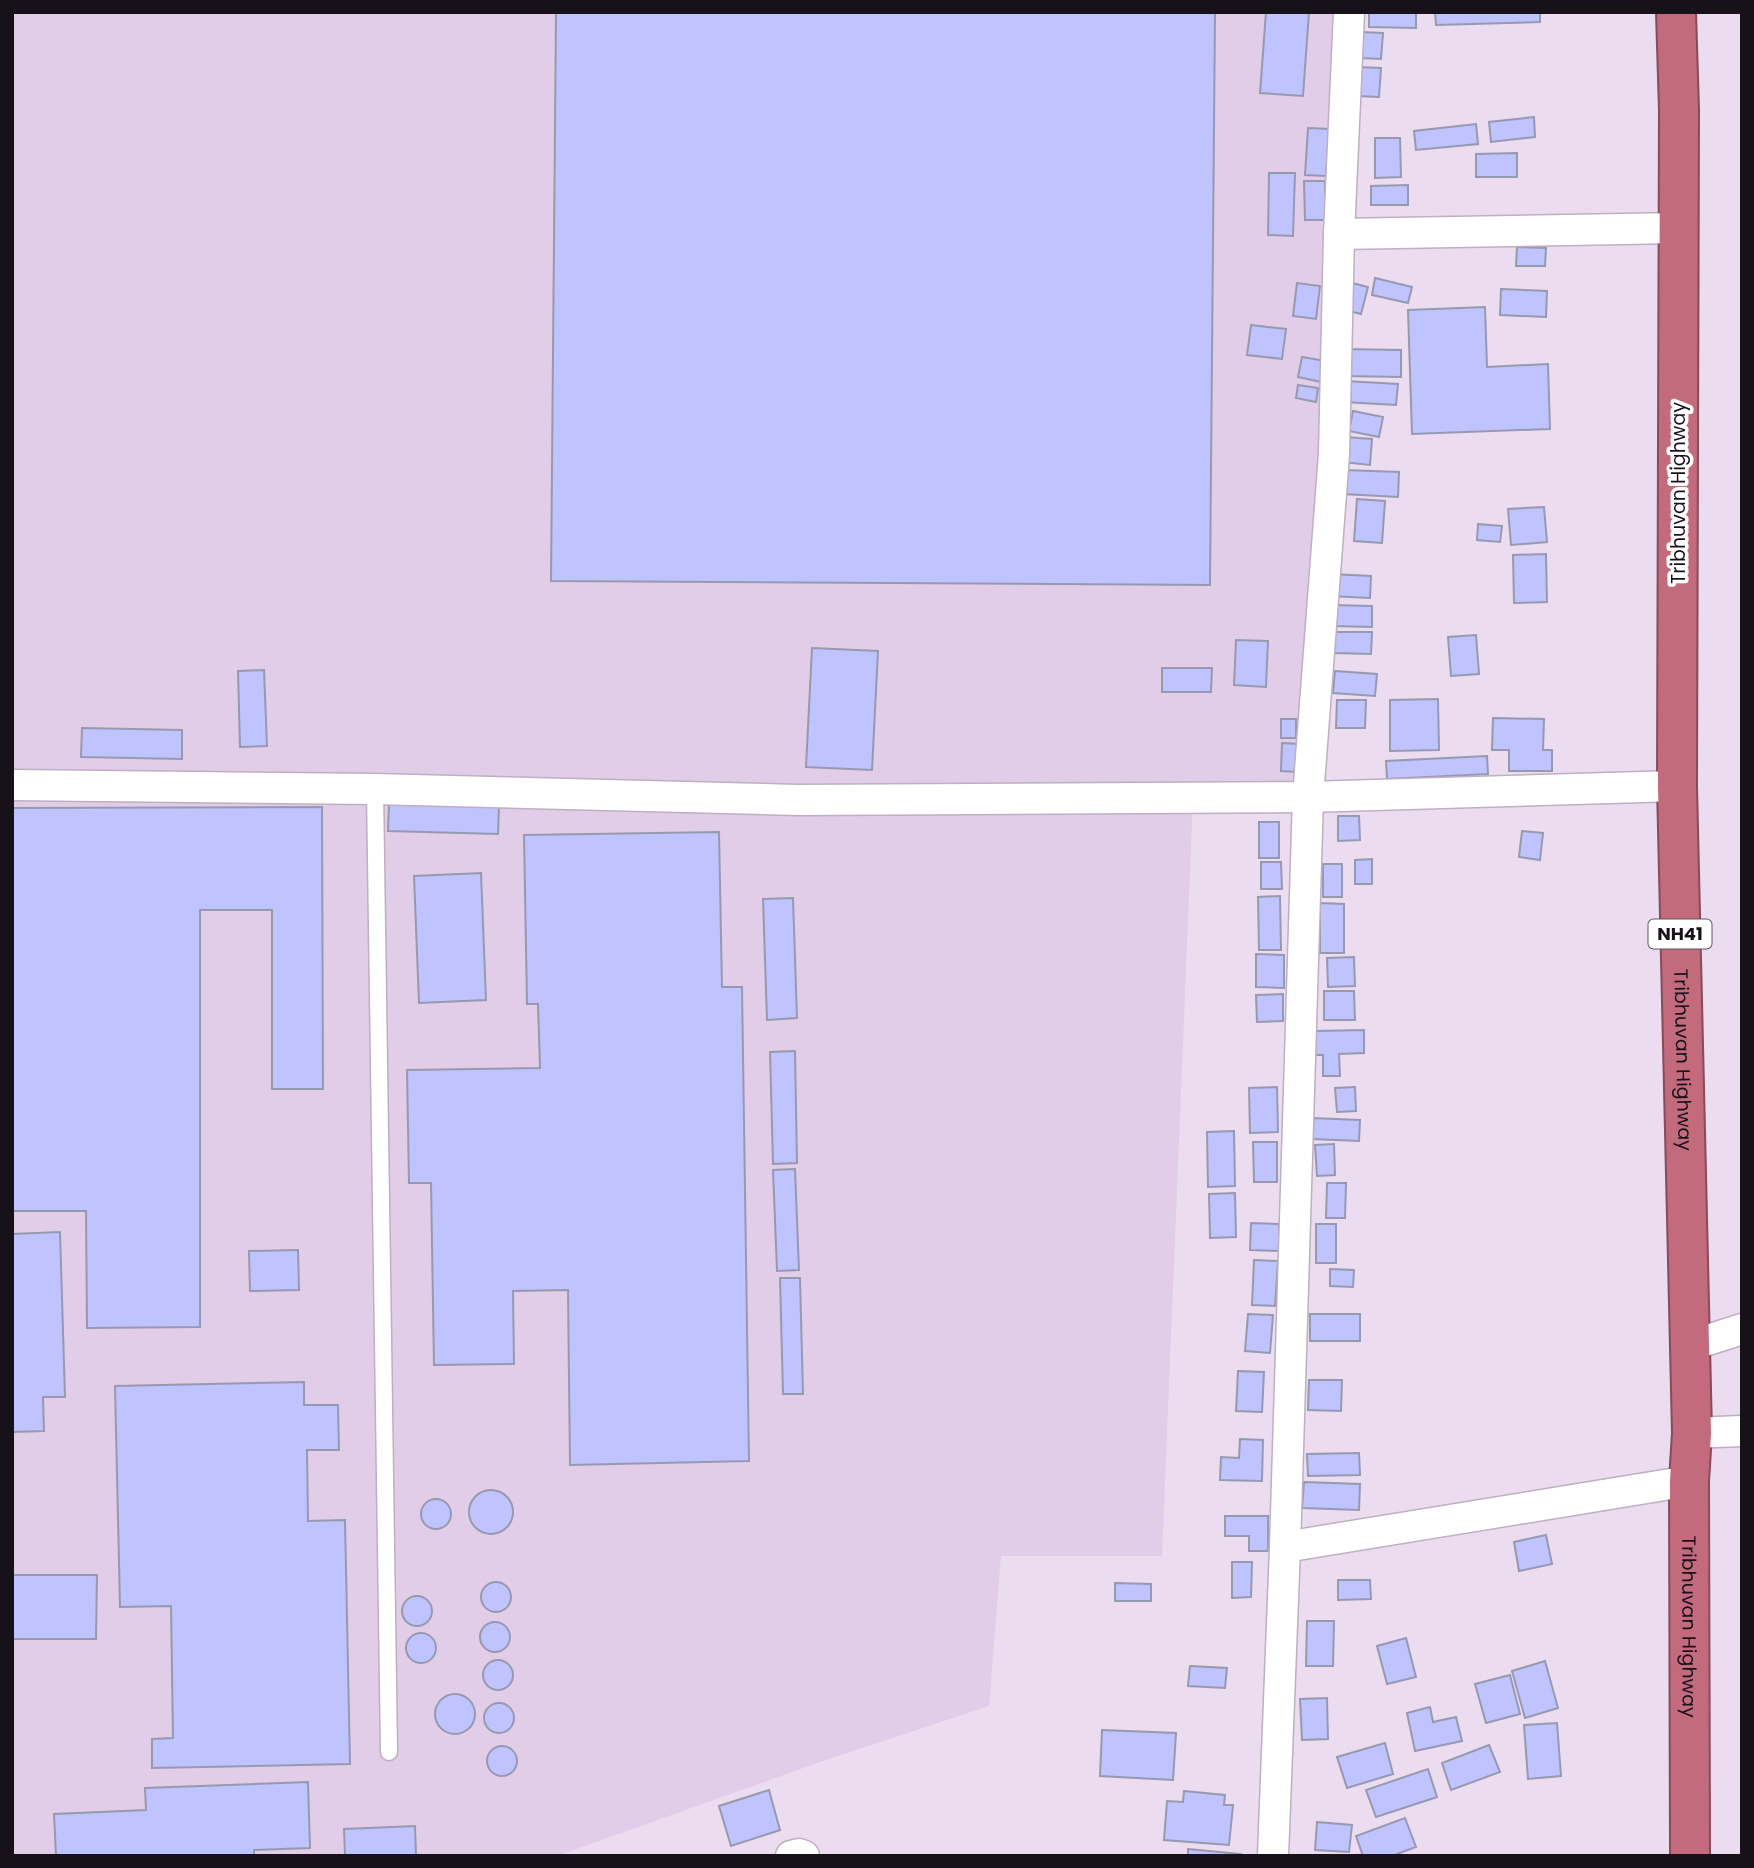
<svg xmlns="http://www.w3.org/2000/svg" width="1754" height="1868" font-family="Poppins,sans-serif">
  <style>
    .built { fill: #e1cde7 }
    .building { fill: #bfc3ff; stroke: #9799af; stroke-width: 2 }
    .lines { fill: none; stroke-linecap: round; stroke-linejoin: round }
    .lane-casing { stroke: #beafc2; stroke-width: 19 }
    .street-casing { stroke: #beafc2; stroke-width: 33 }
    .highway-casing { stroke: #874b5a; stroke-width: 42 }
    .lane { stroke: #fff; stroke-width: 16 }
    .street { stroke: #fff; stroke-width: 30 }
    .highway { stroke: #c36a7d; stroke-width: 38 }
    .labels { text-anchor: middle; stroke-width: 7; stroke-linejoin: round; paint-order: stroke }
    .shield { fill: #fff; stroke: #5d595e; stroke-width: 2 }
    .shield-label { font-size: 18px; font-weight: bold; fill: #171219 }
    .street-label { font-size: 19px; fill: #171219; stroke: #fff }
  </style>
  <rect width="100%" height="100%" fill="#ebdcf0"/>
  <path class="built" d="M12,12H1349L1308,797L1193,798L1162,1556H1001L989,1706L820,1762L557,1856H12Z"/>
  <g class="building">
    <path d="M556,12H1215L1210,585L551,581Z"/>
    <path d="M1266,12H1309L1303,96L1260,93Z"/>
    <path d="M1369,12H1416V28L1369,27Z"/>
    <path d="M1435,12H1540V22L1436,25Z"/>
    <path d="M1361,32L1383,33L1381,59L1360,58Z"/>
    <path d="M1358,67L1381,68L1379,97L1357,96Z"/>
    <path d="M1534,117L1535,137L1491,142L1489,122Z"/>
    <path d="M1476,124L1478,144L1416,150L1414,131Z"/>
    <path d="M1308,128L1329,129L1326,176L1305,175Z"/>
    <path d="M1375,138H1400L1401,177L1375,178Z"/>
    <path d="M1517,153V177H1476V154Z"/>
    <path d="M1269,173H1295L1293,236L1268,235Z"/>
    <path d="M1304,181H1325V220H1305Z"/>
    <path d="M1408,185V205H1371V186Z"/>
    <path d="M1517,247L1546,248L1545,266H1516Z"/>
    <path d="M1375,278L1412,287L1408,303L1372,295Z"/>
    <path d="M1297,283L1320,286L1316,319L1293,316Z"/>
    <path d="M1352,283L1368,287L1361,314L1345,310Z"/>
    <path d="M1501,289L1547,291L1546,317L1500,315Z"/>
    <path d="M1485,307L1487,367L1548,364L1550,429L1412,434L1408,310Z"/>
    <path d="M1251,325L1286,329L1282,359L1247,355Z"/>
    <path d="M1343,349L1401,350V377L1343,376Z"/>
    <path d="M1302,357L1326,361L1321,382L1298,377Z"/>
    <path d="M1345,381L1398,384L1396,405L1344,402Z"/>
    <path d="M1298,385L1318,388L1316,402L1296,398Z"/>
    <path d="M1353,411L1383,417L1379,437L1349,431Z"/>
    <path d="M1345,437L1372,439L1370,465L1343,462Z"/>
    <path d="M1344,470L1399,472L1398,497L1343,494Z"/>
    <path d="M1357,499L1385,501L1382,543L1354,541Z"/>
    <path d="M1544,507L1547,542L1511,545L1508,509Z"/>
    <path d="M1478,524L1502,526L1500,542L1477,540Z"/>
    <path d="M1546,554L1547,602L1514,603L1513,555Z"/>
    <path d="M1331,574L1371,576L1370,598L1329,596Z"/>
    <path d="M1331,605L1372,606V627L1331,626Z"/>
    <path d="M1334,632H1372L1371,654L1333,653Z"/>
    <path d="M1476,635L1479,674L1451,676L1448,637Z"/>
    <path d="M1236,640L1268,641L1266,687L1234,685Z"/>
    <path d="M812,648L878,651L872,770L806,767Z"/>
    <path d="M1162,668H1212L1211,692H1162Z"/>
    <path d="M264,670L267,746L240,747L238,671Z"/>
    <path d="M1335,671L1377,674L1375,696L1333,693Z"/>
    <path d="M1438,699L1439,750L1390,751V700Z"/>
    <path d="M1337,700H1366L1365,728H1336Z"/>
    <path d="M1493,718L1544,719L1543,750H1552V771H1509V750H1492Z"/>
    <rect x="1281" y="719" width="15" height="19"/>
    <path d="M82,728L182,730V759L81,757Z"/>
    <path d="M1282,743L1300,744L1299,772L1281,771Z"/>
    <path d="M1487,756L1488,774L1387,779L1386,761Z"/>
    <path d="M389,804L499,807L498,834L388,831Z"/>
    <path d="M322,807L323,1089H272V910H200V1327L87,1328L86,1211H12V808Z"/>
    <path d="M1338,816H1359L1360,840L1338,841Z"/>
    <rect x="1259" y="822" width="20" height="36"/>
    <path d="M1522,831L1543,833L1540,860L1519,857Z"/>
    <path d="M719,832L722,987H742L749,1461L570,1465L568,1290L513,1291L514,1364L434,1365L431,1183H409L407,1070L540,1068L538,1004H527L524,835Z"/>
    <path d="M1372,859V884H1355V860Z"/>
    <path d="M1261,862H1281L1282,889H1261Z"/>
    <rect x="1323" y="864" width="19" height="33"/>
    <path d="M481,873L486,1000L419,1003L414,876Z"/>
    <path d="M1280,896L1281,950H1259L1258,897Z"/>
    <path d="M793,898L797,1018L767,1020L763,899Z"/>
    <path d="M1320,903L1344,904V953H1320Z"/>
    <path d="M1256,954L1284,955V988L1256,987Z"/>
    <path d="M1354,957L1355,986L1328,987L1327,958Z"/>
    <path d="M1324,991H1354L1355,1020H1324Z"/>
    <path d="M1283,994V1021L1257,1022L1256,995Z"/>
    <path d="M1364,1030V1053L1339,1054L1340,1076H1323V1055H1314V1031Z"/>
    <path d="M795,1051L797,1163L773,1164L770,1052Z"/>
    <path d="M1277,1087L1278,1132L1250,1133L1249,1088Z"/>
    <path d="M1355,1087L1356,1111L1337,1112L1335,1088Z"/>
    <path d="M1312,1118L1360,1120L1359,1141L1311,1139Z"/>
    <path d="M1234,1131L1235,1186L1208,1187L1207,1132Z"/>
    <path d="M1253,1142H1277V1182H1254Z"/>
    <path d="M1334,1144L1335,1175L1317,1176L1315,1145Z"/>
    <path d="M795,1169L799,1270L777,1271L773,1170Z"/>
    <path d="M1327,1183H1346L1345,1218H1326Z"/>
    <path d="M1235,1193L1236,1237L1210,1238L1209,1194Z"/>
    <path d="M1251,1223L1279,1224V1251L1250,1250Z"/>
    <rect x="1316" y="1224" width="20" height="39"/>
    <path d="M60,1232L65,1397H43L44,1431L12,1432V1234Z"/>
    <path d="M298,1250L299,1290L250,1291L249,1251Z"/>
    <path d="M1254,1260L1278,1261L1275,1306L1252,1305Z"/>
    <path d="M1330,1269L1354,1270L1353,1287L1330,1286Z"/>
    <path d="M780,1278H800L803,1394H783Z"/>
    <path d="M1248,1314L1273,1315L1270,1353L1245,1351Z"/>
    <rect x="1310" y="1314" width="50" height="27"/>
    <path d="M1238,1371L1264,1372L1262,1412L1236,1411Z"/>
    <path d="M1309,1380H1342L1341,1411L1308,1410Z"/>
    <path d="M304,1382V1405H338L339,1450H307L308,1521L345,1520L350,1764L152,1768V1739L173,1738L171,1606L120,1607L115,1386Z"/>
    <path d="M1240,1439L1263,1440L1262,1481L1220,1480L1221,1457L1239,1458Z"/>
    <path d="M1359,1453L1360,1475L1308,1476L1307,1454Z"/>
    <path d="M1304,1482L1360,1484L1359,1510L1302,1508Z"/>
    <circle cx="491" cy="1512" r="22"/>
    <circle cx="436" cy="1514" r="15"/>
    <path d="M1225,1516H1268V1551H1249V1536H1225Z"/>
    <path d="M1546,1535L1552,1564L1519,1571L1514,1542Z"/>
    <path d="M1232,1562H1252L1251,1597L1232,1598Z"/>
    <path d="M12,1575H97L96,1639H12Z"/>
    <path d="M1338,1580H1370L1371,1599L1338,1600Z"/>
    <circle cx="496" cy="1597" r="15"/>
    <path d="M1115,1583L1151,1584V1601H1115Z"/>
    <circle cx="417" cy="1611" r="15"/>
    <path d="M1307,1621H1334L1333,1666H1306Z"/>
    <circle cx="495" cy="1637" r="15"/>
    <circle cx="421" cy="1648" r="15"/>
    <path d="M1406,1638L1416,1677L1387,1684L1377,1646Z"/>
    <circle cx="498" cy="1675" r="15"/>
    <path d="M1545,1661L1558,1708L1525,1718L1512,1671Z"/>
    <path d="M1190,1666L1227,1668L1225,1688L1188,1686Z"/>
    <path d="M1510,1675L1520,1714L1486,1723L1475,1684Z"/>
    <circle cx="455" cy="1714" r="20"/>
    <path d="M1327,1698L1328,1739L1302,1740L1300,1699Z"/>
    <circle cx="499" cy="1718" r="15"/>
    <path d="M1430,1707L1433,1722L1456,1717L1462,1741L1415,1751L1407,1713Z"/>
    <path d="M1557,1723L1561,1776L1528,1779L1524,1725Z"/>
    <path d="M1102,1730L1176,1733L1173,1780L1100,1776Z"/>
    <path d="M1385,1743L1393,1774L1347,1788L1337,1757Z"/>
    <path d="M1489,1745L1500,1772L1451,1790L1442,1763Z"/>
    <circle cx="502" cy="1761" r="15"/>
    <path d="M1428,1769L1437,1797L1376,1817L1366,1790Z"/>
    <path d="M308,1782L310,1848L254,1850V1856H56L54,1814L146,1810L145,1788Z"/>
    <path d="M769,1790L780,1830L731,1846L719,1806Z"/>
    <path d="M1184,1791L1225,1795L1224,1805H1233L1229,1845L1164,1840L1167,1801L1183,1802Z"/>
    <path d="M1405,1818L1416,1847L1392,1856H1363L1356,1836Z"/>
    <path d="M1317,1822L1352,1825L1349,1852L1315,1850Z"/>
    <path d="M415,1826L416,1856H345L344,1829Z"/>
    <path d="M1188,1849L1241,1854L1240,1856H1188Z"/>
  </g>
  <g class="lines">
    <defs>
      <path id="lane" d="M375,789L389,1752"/>
      <g id="street">
        <path d="M1339,234L1679,228"/>
        <path d="M12,785L375,789L798,800L1308,797L1677,786"/>
        <path d="M1689,1346L1742,1329"/>
        <path d="M1692,1433L1742,1431"/>
        <path d="M1285,1547L1689,1481"/>
        <path d="M791,1856L799,1854L804,1856"/>
        <path d="M1273,1856L1285,1547L1308,797L1334,454L1339,234L1349,12"/>
      </g>
      <g id="highway">
        <path id="s1" d="M1676,12L1679,110L1677,786L1692,1433L1689,1481L1690,1856"/>
      </g>
    </defs>
    <use href="#lane" class="lane-casing"/>
    <use href="#street" class="street-casing"/>
    <use href="#highway" class="highway-casing"/>
    <use href="#lane" class="lane"/>
    <use href="#street" class="street"/>
    <use href="#highway" class="highway"/>
  </g>
  <g class="labels">
    <rect class="shield" x="1648.5" y="919.5" width="63" height="29" rx="5"/>
    <g class="shield-label">
      <text x="1680" y="940">NH41</text>
    </g>
    <g class="street-label">
      <text transform="translate(1678 493) rotate(-90)" y="7">Tribhuvan Highway</text>
      <text dy="7" stroke="none"><textPath href="#s1" startOffset="1048">Tribhuvan Highway</textPath></text>
      <text dy="7" stroke="none"><textPath href="#s1" startOffset="1615">Tribhuvan Highway</textPath></text>
    </g>
  </g>
  <rect width="1754" height="1868" fill="none" stroke="#171219" stroke-width="28"/>
</svg>
